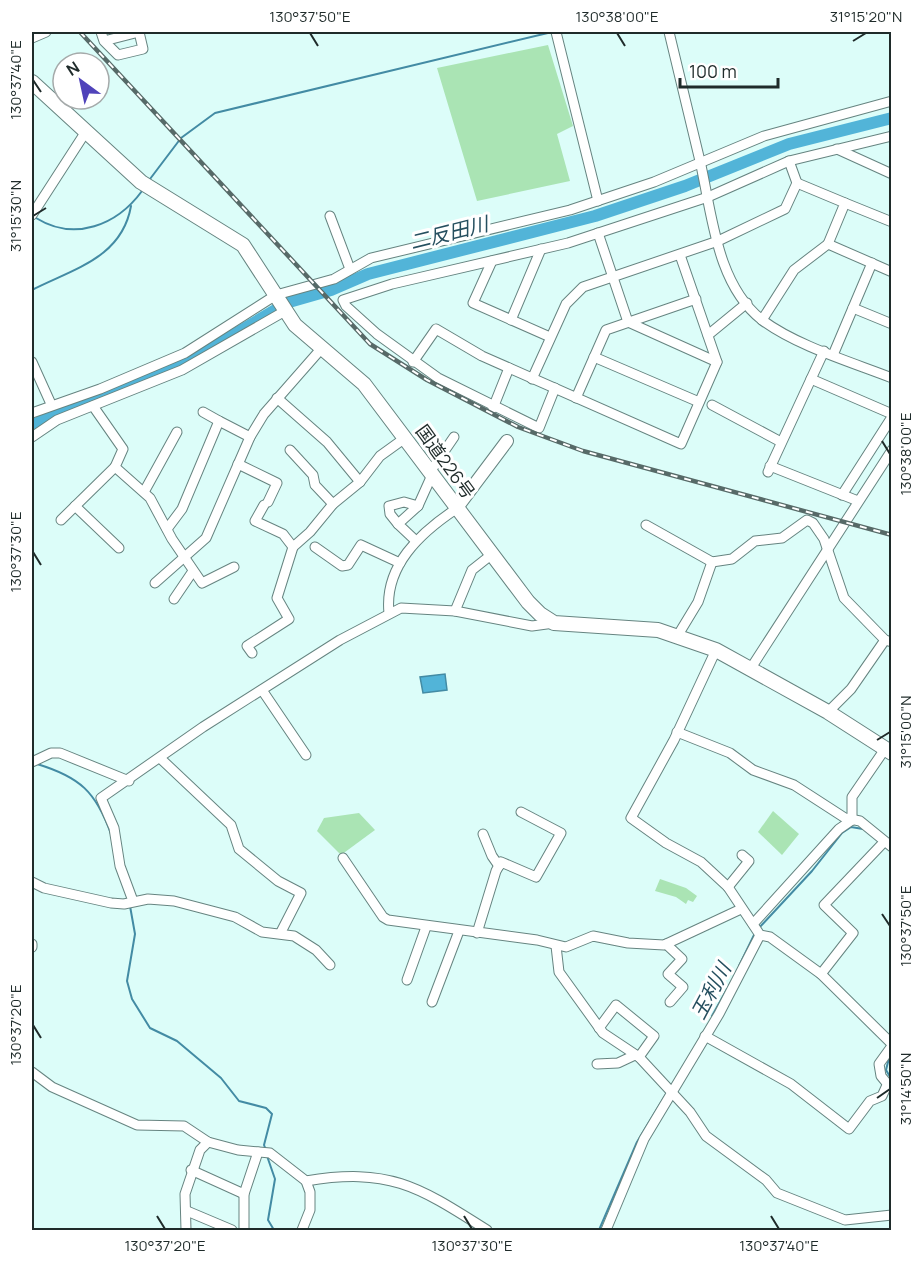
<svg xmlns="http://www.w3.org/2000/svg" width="923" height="1262" font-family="Manrope,'Noto Sans JP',sans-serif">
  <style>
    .green { fill: #aae4b4 }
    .water { fill: #52b4d8; stroke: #438ba4; stroke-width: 1.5 }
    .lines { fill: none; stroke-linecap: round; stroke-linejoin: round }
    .stream { stroke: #438ba4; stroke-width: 2 }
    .river { stroke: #52b4d8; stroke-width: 12 }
    .minor-casing { stroke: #668480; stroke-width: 11 }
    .major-casing { stroke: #668480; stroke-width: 14 }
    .highway-casing { stroke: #668480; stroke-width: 16 }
    .minor { stroke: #fff; stroke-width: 9 }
    .major { stroke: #fff; stroke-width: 12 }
    .highway { stroke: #fff; stroke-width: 14 }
    .rail-casing { stroke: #576a68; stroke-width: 4.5 }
    .rail { stroke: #fff; stroke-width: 2; stroke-dasharray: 7; stroke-linecap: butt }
    .ticks { fill: none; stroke: #1f2b2a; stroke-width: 2 }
    .labels { text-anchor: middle; stroke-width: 6; stroke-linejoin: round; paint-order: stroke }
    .street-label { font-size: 18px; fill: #1f2b2a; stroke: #fff }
    .water-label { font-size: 20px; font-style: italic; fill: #254f5f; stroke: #fff }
    .neatline { fill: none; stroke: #1f2b2a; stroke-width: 2 }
    .ticks-label { font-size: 15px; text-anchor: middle; fill: #1f2b2a }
  </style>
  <rect width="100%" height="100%" fill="#dcfdf9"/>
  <g class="green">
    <path d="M548,45L573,126L557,134L570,181L477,201L437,68Z"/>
    <path d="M773,811L799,834L782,855L758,832Z"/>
    <path d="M359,813L375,830L341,855L317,831L324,818Z"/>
    <path d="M660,879L686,888L697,896L693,902L688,900L686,904L676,897L655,891Z"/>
  </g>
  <path class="water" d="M445,674L447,690L423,693L420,677Z"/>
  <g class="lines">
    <g class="stream">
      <path d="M150,179L181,138L215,113L552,32"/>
      <path d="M36,218C75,242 117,225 142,191"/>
      <path d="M32,290C73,269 122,258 131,206"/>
      <path d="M37,764C80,777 96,792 111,834"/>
      <path d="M130,906L135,934L127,981L132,999L150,1028L177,1041L221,1078L239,1101L266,1108L272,1114L264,1145L266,1150"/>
      <path d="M758,929L812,871L842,833L851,827L863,829"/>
      <path d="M739,966L755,933"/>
      <path d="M712,1016L731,982"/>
      <path d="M889,1058L886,1070L892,1080"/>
      <path d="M267,1156L275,1179L268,1220L274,1230"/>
      <path d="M599,1230L637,1142L668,1091"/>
    </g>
    <path class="river" d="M32,426L54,414L188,362L289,302L331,290L368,274L595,216L685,186L789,144L892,118"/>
    <defs>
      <g id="minor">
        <path d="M101,32L104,41L118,55L143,49L139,32L104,41"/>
        <path d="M556,32L598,201"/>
        <path d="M669,32C679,75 690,118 700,161C712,213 716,284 762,320C797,346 851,362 892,378"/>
        <path d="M32,38L46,32"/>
        <path d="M837,149L892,174"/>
        <path d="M797,183L845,203L828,244"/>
        <path d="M845,203L892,222"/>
        <path d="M32,215L85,133"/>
        <path d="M330,216L350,269"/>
        <path d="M598,233L628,322L717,362"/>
        <path d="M492,261L473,303L550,337"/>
        <path d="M853,308L892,324"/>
        <path d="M511,320L541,249"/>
        <path d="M762,320L794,270L828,244L892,272"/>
        <path d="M708,335L747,303"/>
        <path d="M833,355L872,263"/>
        <path d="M594,357L699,402"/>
        <path d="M32,362L51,404"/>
        <path d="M413,362L436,329L482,356L681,444L717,362L680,255"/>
        <path d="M532,379L566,304L583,287L718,241L785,209L797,183L789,161"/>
        <path d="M811,379L892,414"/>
        <path d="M555,388L539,428L438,378L377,334L346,306L343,300L392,284L568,243L708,197L789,161L892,136"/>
        <path d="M277,398L327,442L360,482"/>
        <path d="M576,398L606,330L696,299"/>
        <path d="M712,405L781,442"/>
        <path d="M93,406L123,449L115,467L150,498L172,539L202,583L234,567"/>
        <path d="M493,408L509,368"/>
        <path d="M203,412L219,421"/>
        <path d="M32,413L100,389L185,353L276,295L334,279L371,258L570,210L654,182L764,136L892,101"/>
        <path d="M32,437L57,420L182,370L285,311"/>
        <path d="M290,450L313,475L315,485L333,504"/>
        <path d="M238,464L277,483L268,502"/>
        <path d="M770,466L858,501"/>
        <path d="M430,472L454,437"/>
        <path d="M768,472L824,351"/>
        <path d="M144,492L177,432"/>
        <path d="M842,495L892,417"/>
        <path d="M264,505L255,521L283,534L293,547"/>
        <path d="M75,506L119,548"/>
        <path d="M61,520L115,467"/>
        <path d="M398,524L390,514L389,506L404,502L418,506"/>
        <path d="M646,525L712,562L732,559L755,541L782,538L807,520L813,523L824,539L844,598L885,640L892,642"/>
        <path d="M167,529L182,509L219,421L250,437"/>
        <path d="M416,541L398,524L418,506L432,475"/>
        <path d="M315,547L342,566L348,565L361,545L400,563"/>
        <path d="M155,583L206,538L250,437L264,414L321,349"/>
        <path d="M174,599L193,571"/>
        <path d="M455,611L472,570L491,555"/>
        <path d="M389,613C384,566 420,533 456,509"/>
        <path d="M678,635L698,602L712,562"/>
        <path d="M716,650L674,740L631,818L666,843L701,862L728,887L760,935L770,937L821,974L892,1044"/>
        <path d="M252,653L247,646L289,619L277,598L293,547L310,532L333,504L360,482L380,456L405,438"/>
        <path d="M751,668L892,450"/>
        <path d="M262,690L306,755"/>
        <path d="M828,712L851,689L885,640"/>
        <path d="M677,732L730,753L753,770L794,785L845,818L860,821L892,847"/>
        <path d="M160,758L231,825L239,849L278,881L301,893L281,932"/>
        <path d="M32,762L51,753H60L129,781"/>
        <path d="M852,820V797L885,749"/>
        <path d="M483,834L492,856L499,866"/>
        <path d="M343,858L383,917L388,920L537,940L566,947L593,936L628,943L664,945L741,909"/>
        <path d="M32,882L44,888L111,903L124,904L148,899L174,901L235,917L262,932L294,936L316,950L330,965"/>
        <path d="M728,887L749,861L742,855"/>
        <path d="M133,901L120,866L114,828L101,798L203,727L340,640L401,608L455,611L532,626L554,623"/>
        <path d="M753,924L839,829L852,820"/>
        <path d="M477,933L496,871L501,862L536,877L561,833L521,812"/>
        <path d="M32,944V947"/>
        <path d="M666,944L682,959L668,974L683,987L670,1002"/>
        <path d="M556,946L559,972L603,1033L639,1057L690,1112L706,1136L766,1180L777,1193L845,1220L892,1215"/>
        <path d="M821,974L853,933L824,905L884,842"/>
        <path d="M407,980L426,927"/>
        <path d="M432,1002L459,931"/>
        <path d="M599,1028L616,1005L654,1036L639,1057"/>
        <path d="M705,1036L791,1084L849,1129L870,1101L882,1096L887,1085"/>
        <path d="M597,1064L618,1063L635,1055"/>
        <path d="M32,1072L52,1087L137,1125L184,1126L208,1142L238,1150L270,1153L306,1181L310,1192V1210L302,1230"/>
        <path d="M890,1087L881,1076L879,1064L892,1046"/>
        <path d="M191,1170L244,1194"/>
        <path d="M306,1181C390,1167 419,1187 487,1230"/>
        <path d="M187,1211L232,1230"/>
        <path d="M186,1230L185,1194L200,1150L208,1142"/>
        <path d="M244,1230V1194L258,1152"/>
        <path d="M606,1230L644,1139L719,1014L760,935"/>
      </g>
      <path id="major" d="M456,509L507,441"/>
      <path id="highway" d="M32,82L141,182L243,245L295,325L364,384L528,602L540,614L554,623L658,630L716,650L828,712L892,753"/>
    </defs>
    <use href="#minor" class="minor-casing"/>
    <use href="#major" class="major-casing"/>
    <use href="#highway" class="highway-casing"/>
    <use href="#minor" class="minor"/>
    <use href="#major" class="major"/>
    <use href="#highway" class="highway"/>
    <defs>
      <path id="rail" d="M80,32L370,344L427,380L518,427L583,451L892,535"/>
    </defs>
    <use href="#rail" class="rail-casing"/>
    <use href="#rail" class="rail"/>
  </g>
  <path class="ticks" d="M310,33L318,46M617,33L625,46M853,41L866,33M33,80L41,92M33,216L46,208M882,441L890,454M33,552L41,565M877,740L890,732M882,914L890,926M33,1025L41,1038M877,1098L890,1089M157,1216L165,1229M464,1216L472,1229M771,1216L779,1229"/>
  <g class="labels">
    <g class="street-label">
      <text transform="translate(445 462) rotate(54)" y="6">国道226号</text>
    </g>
    <g class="water-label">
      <text transform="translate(449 233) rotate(-14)" y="7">二反田川</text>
      <text transform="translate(711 991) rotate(-62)" y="7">玉利川</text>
    </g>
  </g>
  <rect width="923" height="1262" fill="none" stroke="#ffffff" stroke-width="66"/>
  <g transform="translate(81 81) rotate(327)"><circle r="28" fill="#ffffff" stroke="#a5aaaa" stroke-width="1.5"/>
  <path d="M0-4.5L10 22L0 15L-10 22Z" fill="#5043ba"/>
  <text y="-9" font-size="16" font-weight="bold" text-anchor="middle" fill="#1f2b2a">N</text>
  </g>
  <path d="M680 78v9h98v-9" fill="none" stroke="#1f2b2a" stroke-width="3"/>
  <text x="689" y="78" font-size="18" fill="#1f2b2a" stroke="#ffffff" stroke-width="4.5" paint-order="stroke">100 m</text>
  <rect x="33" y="33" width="857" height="1196" class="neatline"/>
  <g class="ticks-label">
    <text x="310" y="22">130°37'50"E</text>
    <text x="617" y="22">130°38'00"E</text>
    <text x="866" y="22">31°15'20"N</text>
    <text transform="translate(16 80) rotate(-90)" y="5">130°37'40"E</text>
    <text transform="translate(16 216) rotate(-90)" y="5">31°15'30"N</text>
    <text transform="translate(906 454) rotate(-90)" y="5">130°38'00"E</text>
    <text transform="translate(16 552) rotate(-90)" y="5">130°37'30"E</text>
    <text transform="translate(906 732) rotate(-90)" y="5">31°15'00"N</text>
    <text transform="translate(906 926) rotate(-90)" y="5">130°37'50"E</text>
    <text transform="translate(16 1025) rotate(-90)" y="5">130°37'20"E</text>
    <text transform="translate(906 1089) rotate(-90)" y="5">31°14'50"N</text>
    <text x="165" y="1251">130°37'20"E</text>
    <text x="472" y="1251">130°37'30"E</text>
    <text x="779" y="1251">130°37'40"E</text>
  </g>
</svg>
